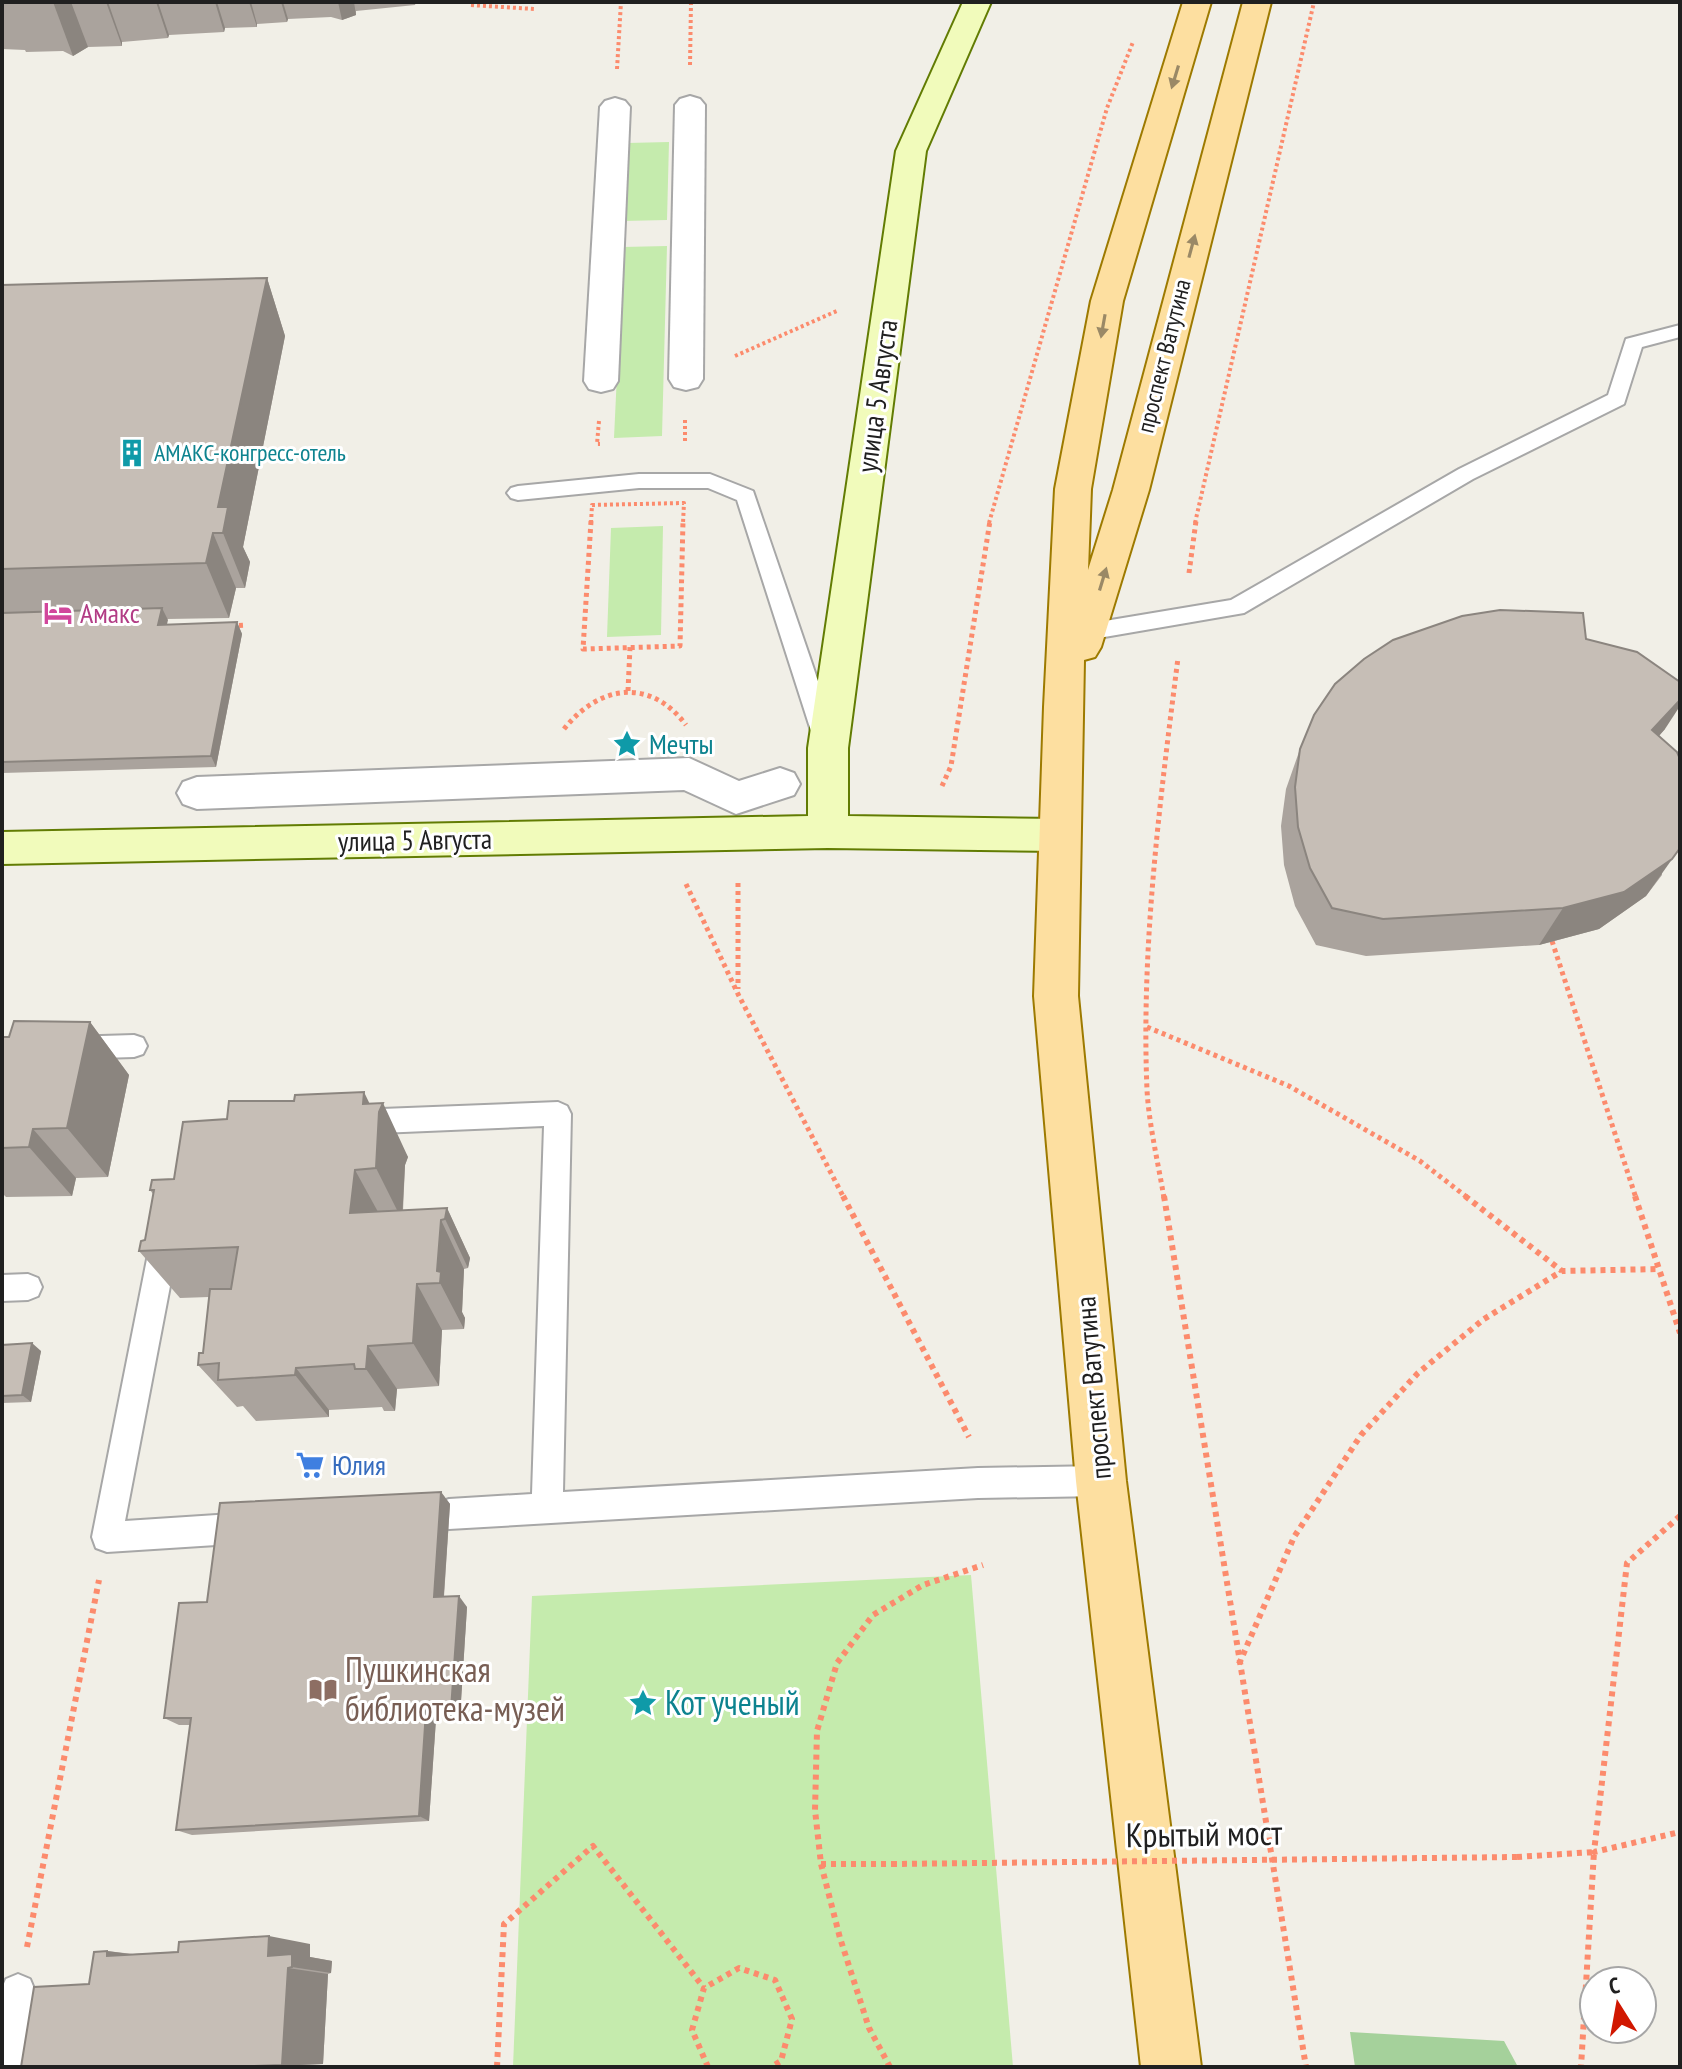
<svg xmlns="http://www.w3.org/2000/svg" width="1682" height="2069" font-family="'PT Sans Narrow',sans-serif">
  <style>
    .grass { fill: #c5ebad }
    .forest { fill: #a5d19b }
    .lines { fill: none; stroke-linecap: round; stroke-linejoin: round }
    .lane-casing { stroke: #a7a7a7; stroke-width: 4 }
    .street-casing { stroke: #a7a7a7; stroke-width: 4 }
    .secondary-casing { stroke: #627c03; stroke-width: 4 }
    .primary-casing { stroke: #9d7a00; stroke-width: 4 }
    .path-far2 { stroke: #fc8b6d; stroke-width: 4; stroke-dasharray: 3 3; stroke-linecap: butt }
    .path-far1 { stroke: #fc8b6d; stroke-width: 5; stroke-dasharray: 4 4; stroke-linecap: butt }
    .path { stroke: #fc8b6d; stroke-width: 6; stroke-dasharray: 5 5; stroke-linecap: butt }
    .lane { fill: #fff; fill-rule: evenodd }
    .street { fill: #fff; fill-rule: evenodd }
    .secondary { fill: #f1fbbb; fill-rule: evenodd }
    .primary { fill: #fddfa0; fill-rule: evenodd }
    .path-bridge { stroke: #fc8b6d; stroke-width: 6; stroke-dasharray: 5 5; stroke-linecap: butt }
    .wall { fill: #aaa39d }
    .shaded-wall { fill: #8b857f }
    .building { fill: #c6beb6; stroke: #8b857f; stroke-width: 2 }
    .oneway { fill: #9a8966 }
    .labels { text-anchor: middle; stroke-width: 6; stroke-linejoin: round; paint-order: stroke }
    .far-street-label { font-size: 24px; fill: #202020; stroke: #fff }
    .far-culture-label { font-size: 24px; fill: #0d838f; stroke: #fff; text-anchor: start }
    .street-label { font-size: 28px; fill: #202020; stroke: #fff }
    .hotel-label { font-size: 28px; fill: #b23c85; stroke: #fff; text-anchor: start }
    .culture-label { font-size: 28px; fill: #0d838f; stroke: #fff; text-anchor: start }
    .shop-label { font-size: 28px; fill: #366cbe; stroke: #fff; text-anchor: start }
    .near-education-label { font-size: 34px; fill: #785e54; stroke: #fff; text-anchor: start }
    .near-culture-label { font-size: 34px; fill: #0d838f; stroke: #fff; text-anchor: start }
    .near-street-label { font-size: 34px; fill: #202020; stroke: #fff }
  </style>
  <rect width="100%" height="100%" fill="#f1efe7"/>
  <g class="grass">
    <path d="M669,142L667,220L623,221L627,143Z"/>
    <path d="M667,246L662,436L614,438L623,247Z"/>
    <path d="M663,526L661,635L607,637L611,528Z"/>
    <path d="M971,1575L1013,2067H513L532,1596Z"/>
  </g>
  <path class="forest" d="M1350,2032L1504,2041L1518,2067H1355Z"/>
  <g class="lines">
    <defs>
      <g id="lane">
        <path d="M1680,325V337L1642,347L1624,404L1473,479L1244,613L1087,640L1079,638L1076,632L1079,626L1087,624L1231,600L1459,469L1608,395L1626,339Z"/>
        <path d="M639,474H710L753,491L837,737L833,743L825,746L817,743L813,737L737,500L708,488H639L518,500L511,498L507,493L511,488L518,486Z"/>
        <path d="M134,1035L143,1038L147,1046L143,1054L134,1057L2,1061V1039Z"/>
        <path d="M558,1102L567,1106L571,1114L563,1492L978,1468L1101,1466L1112,1470L1116,1481L1112,1492L1101,1496L978,1498L449,1529L438,1525L434,1514L438,1503L449,1499L532,1494L544,1126L356,1134L347,1130L343,1122L347,1114L356,1110Z"/>
        <path d="M165,1226L175,1230L179,1239L125,1521L232,1514L243,1518L247,1529L243,1540L232,1544L107,1552L96,1548L92,1537L151,1239L155,1230Z"/>
        <path d="M28,1274L38,1278L42,1287L38,1296L28,1300L2,1301V1275Z"/>
        <path d="M18,1974L30,1979L35,1991L21,2067H2V1988L6,1979Z"/>
      </g>
      <g id="street">
        <path d="M690,96L700,99L705,105L703,379L698,387L686,390L674,387L669,379L675,105L680,99Z"/>
        <path d="M615,98L625,101L630,107L618,381L613,389L601,392L589,389L584,381L600,107L605,101Z"/>
        <path d="M689,758L739,781L780,768L794,773L800,784L794,795L736,814L684,790L197,809L183,804L177,793L183,782L197,777Z"/>
      </g>
      <path id="secondary" d="M963,2H991L926,151L848,748V816L1060,819L1074,823L1080,835L1074,847L1060,851L828,848L2,864V832L808,816V748L896,151Z"/>
      <path id="primary" d="M1183,2H1211L1123,301L1091,489L1088,570L1113,490L1243,2H1271L1149,490L1101,647L1095,657L1084,660L1078,996L1126,1481L1201,2067H1141L1076,1481L1034,996L1044,707L1055,489L1091,301Z"/>
    </defs>
    <use href="#lane" class="lane-casing"/>
    <use href="#street" class="street-casing"/>
    <use href="#secondary" class="secondary-casing"/>
    <use href="#primary" class="primary-casing"/>
    <g class="path-far2">
      <path d="M471,5L534,9"/>
      <path d="M690,65L691,2"/>
      <path d="M617,69L621,2"/>
      <path d="M735,356L839,310"/>
      <path d="M685,420V442"/>
      <path d="M599,421L597,444H600"/>
      <path d="M591,523L592,505L684,503L683,523"/>
      <path d="M989,523L1107,108L1133,42"/>
      <path d="M1195,523L1314,2"/>
    </g>
    <g class="path-far1">
      <path d="M591,521L583,649L680,646L683,521"/>
      <path d="M1189,573L1196,521"/>
      <path d="M231,626L246,625"/>
      <path d="M628,691L630,647"/>
      <path d="M564,729C599,685 650,677 686,725"/>
      <path d="M942,786L951,766L990,521"/>
      <path d="M738,883V989"/>
      <path d="M686,884L738,994L844,1198"/>
      <path d="M1552,941L1636,1198"/>
      <path d="M1147,1027L1289,1086L1420,1161L1468,1198"/>
      <path d="M1164,1198C1158,1162 1149,1125 1147,1090C1141,946 1160,800 1178,658"/>
    </g>
    <g class="path">
      <path d="M843,1196L969,1437"/>
      <path d="M1164,1196L1306,2067"/>
      <path d="M1465,1196L1562,1271"/>
      <path d="M1635,1196L1680,1333"/>
      <path d="M1680,1516L1627,1563L1594,1852L1680,1832"/>
      <path d="M1239,1664L1294,1537L1361,1435L1418,1373L1484,1319L1562,1271L1659,1269"/>
      <path d="M1517,1857L1594,1852L1581,2067"/>
      <path d="M821,1864H892"/>
      <path d="M27,1947L99,1580"/>
      <path d="M497,2067L504,1924L593,1846L704,1988"/>
      <path d="M708,2067L692,2030L704,1988L739,1968L775,1980L792,2019L781,2061L771,2067"/>
      <path d="M890,2067L869,2028L840,1938L821,1864L815,1810L817,1731L837,1663L873,1615L923,1585L983,1565"/>
    </g>
    <use href="#lane" class="lane"/>
    <use href="#street" class="street"/>
    <use href="#secondary" class="secondary"/>
    <use href="#primary" class="primary"/>
    <path class="path-bridge" d="M892,1864L1517,1857"/>
  </g>
  <g class="wall">
    <path d="M2,2H416L415,5L356,11V15L342,20L331,17L288,19L287,22L257,24V27L225,28L224,32L169,35L168,38L122,42V46L88,47L73,56L63,51L26,52L25,50L2,49Z"/>
    <path d="M267,278L285,336L243,547L250,562L245,588H236L229,618L167,619V625L237,622L242,634L216,767L2,773V285Z"/>
    <path d="M1586,639L1665,729L1659,736L1662,875L1646,896L1599,929L1539,945L1366,956L1316,945L1295,906L1284,865L1281,826L1286,789L1300,749Z"/>
    <path d="M90,1022L129,1075L108,1177L76,1178L72,1196L6,1197L2,1193V1037Z"/>
    <path d="M370,1103L408,1157L405,1165L403,1211L447,1208L470,1258L468,1268L464,1269L462,1312L465,1318L464,1329L442,1330L439,1386L397,1389L395,1411H384L382,1407L329,1410V1417L256,1421L243,1406L237,1407L198,1365L203,1353L209,1297L180,1298L139,1251L145,1240L153,1194L150,1190L174,1179L227,1119Z"/>
    <path d="M2,1345L41,1351L31,1402L2,1403Z"/>
    <path d="M441,1492L450,1504L444,1597L467,1607L460,1717L436,1719L429,1821L192,1835L176,1830L190,1725H179L164,1718L207,1602Z"/>
    <path d="M310,1944V1957L332,1961L331,1973L328,1974L323,2064L299,2065L89,1984L107,1951L133,1954Z"/>
  </g>
  <g class="shaded-wall">
    <path d="M53,2H71L88,47L73,56Z"/>
    <path d="M106,2H108L122,42V46Z"/>
    <path d="M156,2H158L169,35L168,38Z"/>
    <path d="M215,2H217L225,28L224,32Z"/>
    <path d="M249,2H251L257,24V27Z"/>
    <path d="M281,2H283L288,19L287,22Z"/>
    <path d="M338,2H354L356,15L342,20Z"/>
    <path d="M267,278L285,336L243,547L250,562L245,588L223,533L218,507Z"/>
    <path d="M213,533L236,588L229,618L206,563Z"/>
    <path d="M162,608L168,620L164,637L158,625Z"/>
    <path d="M237,622L242,634L216,767L211,756Z"/>
    <path d="M1680,700V706L1665,729L1628,770L1652,730Z"/>
    <path d="M1680,848L1646,896L1599,929L1539,945L1563,908Z"/>
    <path d="M90,1022L129,1075L108,1177L67,1128Z"/>
    <path d="M364,1092L378,1121L379,1112L383,1103L408,1157L405,1165L402,1220L376,1168L363,1104Z"/>
    <path d="M33,1129L76,1178L72,1196L29,1147Z"/>
    <path d="M355,1170L383,1221L350,1213Z"/>
    <path d="M447,1208L470,1258L468,1268L445,1219Z"/>
    <path d="M441,1220L464,1269L462,1312L465,1318L464,1329L440,1283L437,1271Z"/>
    <path d="M417,1284L442,1330L439,1386L413,1343Z"/>
    <path d="M32,1343L41,1351L31,1402L22,1395Z"/>
    <path d="M368,1346L397,1389L395,1411L366,1369Z"/>
    <path d="M296,1368L329,1410V1417L295,1375Z"/>
    <path d="M441,1492L450,1504L443,1607L434,1597Z"/>
    <path d="M459,1596L467,1607L460,1717L451,1709Z"/>
    <path d="M426,1711L436,1719L429,1821L419,1816Z"/>
    <path d="M269,1936L310,1944V1957L332,1961L331,1973L292,1967L268,1956Z"/>
    <path d="M107,1951L160,1958L107,1956Z"/>
    <path d="M288,1968L328,1974L323,2064L299,2065L298,2067H255Z"/>
  </g>
  <g class="building">
    <path d="M267,278L218,507H228L223,533H213L206,563L2,569V285Z"/>
    <path d="M162,608L158,625L237,622L211,756L2,762V613Z"/>
    <path d="M1500,610L1583,613L1586,639L1637,652L1680,682V700L1652,730L1677,752L1680,759V848L1672,859L1624,892L1563,908L1383,919L1332,908L1310,868L1298,827L1295,787L1300,749L1314,715L1335,684L1364,659L1393,640L1462,616Z"/>
    <path d="M14,1021L90,1022L67,1128L33,1129L29,1147L2,1148V1037H9Z"/>
    <path d="M364,1092L363,1104L383,1103L379,1112L376,1168L355,1170L350,1213L447,1208L445,1219L441,1220L437,1271L441,1272L440,1283L417,1284L413,1343L368,1346L366,1369H355L354,1364L296,1368L295,1375L218,1380L219,1363L198,1365L199,1353H203L210,1289H231L238,1247L139,1251L141,1241L145,1240L154,1190H150L152,1180L174,1179L183,1122L227,1119L229,1101H294L295,1095Z"/>
    <path d="M32,1343L22,1395L2,1396V1345Z"/>
    <path d="M441,1492L434,1597L459,1596L451,1709L426,1711L419,1816L176,1830L191,1718H164L179,1603L207,1602L220,1503Z"/>
    <path d="M269,1936L268,1956L292,1954V1967L288,1968L282,2065L255,2066V2067H21L34,1987L89,1984L94,1952L107,1951V1956L178,1952L179,1942Z"/>
  </g>
  <defs><path id="oneway-solid" d="M-6-.8H1V-3.2L6.5 0L1 3.2V.8H-6Z" transform="scale(2)"/></defs>
  <g class="oneway">
    <use href="#oneway-solid" transform="translate(1175 77) rotate(107)"/>
    <use href="#oneway-solid" transform="translate(1192 246) rotate(-75)"/>
    <use href="#oneway-solid" transform="translate(1103 326) rotate(100)"/>
    <use href="#oneway-solid" transform="translate(1103 579) rotate(-73)"/>
  </g>
  <defs>
    <symbol id="building-bare" viewBox="-9 -9 18 18"><path d="M-4-6H4V6H1V3H-1V6H-4ZM-2.5-4.3h1.7v1.8h-1.7ZM.8-4.3h1.7v1.8H.8ZM-2.5-1h1.7V.8h-1.7ZM.8-1h1.7V.8H.8Z" fill="#0f9aa8" stroke="#fff" stroke-width="2.5" paint-order="stroke"/></symbol>
    <symbol id="hotel-bare" viewBox="-9 -9 18 18"><path d="M-6-4.5h1.5V1H6V5H4.5V3h-9V5H-6ZM-4 0a1.8 1.8 0 1 1 3.6 0ZM.5 0V-2.5h3Q6-2.5 6 0Z" fill="#d1479c" stroke="#fff" stroke-width="2.5" paint-order="stroke"/></symbol>
    <symbol id="sight-bare" viewBox="-9 -9 18 18"><path d="M0-6L1.8-2.2L6-1.7L2.9 1.2L3.7 5.4L0 3.3L-3.7 5.4L-2.9 1.2L-6-1.7L-1.8-2.2Z" fill="#0f9aa8" stroke="#fff" stroke-width="2.5" paint-order="stroke"/></symbol>
    <symbol id="supermarket-bare" viewBox="-9 -9 18 18"><path d="M-6-5.5h2.5l.6 2H6L4.5 2H-2.5L-4.4-4H-6ZM-1.5 3.2a1.3 1.3 0 1 0 .1 0ZM3 3.2a1.3 1.3 0 1 0 .1 0Z" fill="#3f7fe0" stroke="#fff" stroke-width="2.5" paint-order="stroke"/></symbol>
    <symbol id="library-bare" viewBox="-9 -9 18 18"><path d="M-6-4Q-3-5.5-.7-3.5V5Q-3 3-6 4ZM6-4Q3-5.5 .7-3.5V5Q3 3 6 4Z" fill="#8d6e63" stroke="#fff" stroke-width="2.5" paint-order="stroke"/></symbol>
  </defs>
  <g fill-rule="evenodd">
    <use href="#building-bare" x="112" y="433" width="40" height="40"/>
    <use href="#hotel-bare" x="38" y="593" width="40" height="40"/>
    <use href="#sight-bare" x="607" y="724" width="40" height="40"/>
    <use href="#supermarket-bare" x="290" y="1445" width="40" height="40"/>
    <use href="#library-bare" x="303" y="1670" width="40" height="40"/>
    <use href="#sight-bare" x="623" y="1683" width="40" height="40"/>
  </g>
  <g class="labels">
    <g class="far-street-label">
      <text transform="translate(1164 356) rotate(-76)" y="8">проспект Ватутина</text>
    </g>
    <g class="far-culture-label">
      <text x="154" y="461">АМАКС-конгресс-отель</text>
    </g>
    <g class="street-label">
      <text transform="translate(877 396) rotate(-82)" y="10">улица 5 Августа</text>
      <text transform="translate(415 840) rotate(-1)" y="10">улица 5 Августа</text>
      <text transform="translate(1093 1388) rotate(-95)" y="10">проспект Ватутина</text>
    </g>
    <g class="hotel-label">
      <text x="80" y="623">Амакс</text>
    </g>
    <g class="culture-label">
      <text x="649" y="754">Мечты</text>
    </g>
    <g class="shop-label">
      <text x="332" y="1475">Юлия</text>
    </g>
    <g class="near-education-label">
      <text x="345" y="1682">Пушкинская<tspan x="345" dy="39">библиотека-музей</tspan></text>
    </g>
    <g class="near-culture-label">
      <text x="665" y="1715">Кот ученый</text>
    </g>
    <g class="near-street-label">
      <text transform="translate(1204 1834) rotate(-1)" y="12">Крытый мост</text>
    </g>
  </g>
  <rect width="1682" height="2069" fill="none" stroke="#202020" stroke-width="8"/>
  <g transform="translate(1618 2005) rotate(349)"><circle r="38" fill="#ffffff" stroke="#a6a6a6" stroke-width="2"/>
  <path d="M0-6L14 30L0 20L-14 30Z" fill="#d11700"/>
  <text y="-12" font-size="22" font-weight="bold" text-anchor="middle" fill="#202020">С</text>
  </g>
</svg>
